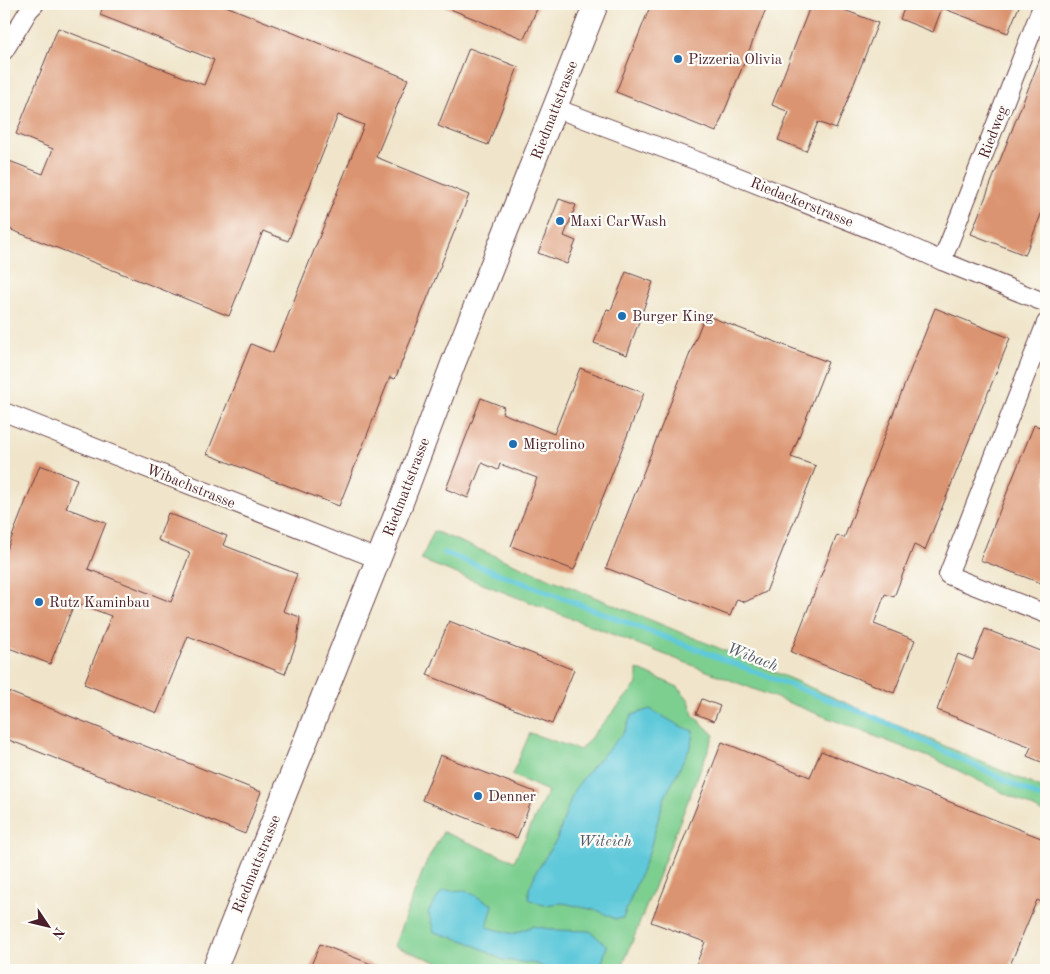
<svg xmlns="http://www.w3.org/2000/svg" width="1050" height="974" font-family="'Old Standard TT',serif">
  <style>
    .green { fill: #7dcf90; stroke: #64775e }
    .water { fill: #5fc9da; stroke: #547482 }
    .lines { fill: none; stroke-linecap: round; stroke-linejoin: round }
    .stream { stroke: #5fc9da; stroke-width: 5.5 }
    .building { fill: #db9471 }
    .minor-casing { stroke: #633d43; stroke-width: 20 }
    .secondary-casing { stroke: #633d43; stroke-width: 26 }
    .minor { stroke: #fff; stroke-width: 18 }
    .secondary { stroke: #fff; stroke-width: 24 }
    .poi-dot { fill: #1f6fb2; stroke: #fdfcf7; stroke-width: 2 }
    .labels { text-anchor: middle; stroke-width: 4.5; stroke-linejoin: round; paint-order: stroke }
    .poi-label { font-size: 15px; fill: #4a1f2b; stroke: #fdfcf7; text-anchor: start }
    .street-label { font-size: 15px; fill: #4a1f2b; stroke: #fdfcf7 }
    .water-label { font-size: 16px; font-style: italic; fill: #515a68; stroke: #fdfcf7 }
  </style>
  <rect width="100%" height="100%" fill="#fdfcf7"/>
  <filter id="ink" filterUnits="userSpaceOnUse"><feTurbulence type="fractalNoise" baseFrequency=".02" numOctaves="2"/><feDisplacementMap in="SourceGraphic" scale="10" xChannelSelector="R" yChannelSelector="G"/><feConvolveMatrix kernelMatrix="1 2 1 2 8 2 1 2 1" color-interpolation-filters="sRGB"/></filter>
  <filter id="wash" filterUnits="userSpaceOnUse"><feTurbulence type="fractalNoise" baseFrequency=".0096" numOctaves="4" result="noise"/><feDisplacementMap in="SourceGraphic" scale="20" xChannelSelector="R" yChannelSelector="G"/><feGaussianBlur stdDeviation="1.12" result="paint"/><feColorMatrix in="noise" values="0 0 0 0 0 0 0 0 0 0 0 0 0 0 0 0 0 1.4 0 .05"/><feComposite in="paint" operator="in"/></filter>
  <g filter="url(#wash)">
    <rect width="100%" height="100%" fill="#f0e5ca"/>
    <g class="green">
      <path d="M434,531L738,656L1046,790V814L939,761L421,560Z"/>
      <path d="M637,669L678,687L689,700L693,715L714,735L621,970H458L394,946L425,865L443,832L514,861L548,791L512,775L530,733L580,750L637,684Z"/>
    </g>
    <g class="water">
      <path d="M650,709L680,726L693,731L691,746L664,799L649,852L623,918L615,919L599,911L563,903L543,905L529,899V889L536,872L557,839L574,790L591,768L624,732L632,715Z"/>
      <path d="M465,890L493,905L487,927L513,934L533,926L555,930L590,931L607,946L600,970H548L537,964L503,960L468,942L434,932L428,912L442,891Z"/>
    </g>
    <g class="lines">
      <path class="stream" d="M445,553L874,717L1046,800"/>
    </g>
    <g id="blocks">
      <g class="building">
        <path d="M104,4H221L408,79L376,157L469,195L395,379L390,377L339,506L207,454L251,344L273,353L364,125L338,115L288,241L263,231L229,316L4,227V159L43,174L53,149L16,134L58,28L204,85L214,60L100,15Z"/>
        <path d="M438,4H539L524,39Z"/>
        <path d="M651,4H768L716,132L616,92Z"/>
        <path d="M811,4H829L878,23L836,129L818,122L806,151L778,140L789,112L772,105Z"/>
        <path d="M906,4H1020L1008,33L942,8L933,32L900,19Z"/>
        <path d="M1045,46L1046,202L1025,255L971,234Z"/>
        <path d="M469,48L518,67L488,145L438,126Z"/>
        <path d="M559,199L576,205L564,236L576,241L567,264L538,253Z"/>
        <path d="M626,272L653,282L627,355L594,343L607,309L611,310Z"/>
        <path d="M935,308L1010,338L925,550L914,545L894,597L885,594L874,624L915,640L894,693L791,652L837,535L844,538Z"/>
        <path d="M705,315L828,362L791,457L816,466L766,592L745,602L737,599L730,616L606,568Z"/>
        <path d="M580,368L644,393L574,570L511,546L537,478L500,464L498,470L482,463L468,498L446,489L481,398L504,407L502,413L554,434Z"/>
        <path d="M1034,425L1046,429V585L980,560Z"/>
        <path d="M40,465L77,479L66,508L106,523L88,569L171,602L190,553L158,540L168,513L227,536L223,545L297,574L283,611L300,617L297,641L285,674L188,636L157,713L84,684L111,616L75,602L50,664L4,646V557Z"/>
        <path d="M449,621L574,670L552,724L427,675Z"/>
        <path d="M985,629L1046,653V764L1027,756L1031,747L937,710L958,654L973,660Z"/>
        <path d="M4,690L261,792L245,834L4,738Z"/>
        <path d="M702,699L720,706L714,721L696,714Z"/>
        <path d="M722,742L810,777L821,751L1046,840V904L1037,900L1008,970H694L705,942L651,922Z"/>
        <path d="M440,755L535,792L517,838L422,800Z"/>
        <path d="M320,944L384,969L383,970H309Z"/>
      </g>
    </g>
  </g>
  <g filter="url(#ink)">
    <use href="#blocks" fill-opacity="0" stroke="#633d43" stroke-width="1"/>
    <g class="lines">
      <defs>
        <g id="minor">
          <path d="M4,51L29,10L35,4"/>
          <path d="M555,108L716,168L887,236L942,261L1046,303"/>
          <path d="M942,261L1043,4"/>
          <path d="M1046,323L948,575L1046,614"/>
          <path d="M4,412L378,559"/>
        </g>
        <path id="secondary" d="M214,970L400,505L453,364L596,4"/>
      </defs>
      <use href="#minor" class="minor-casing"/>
      <use href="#secondary" class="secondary-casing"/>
      <use href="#minor" class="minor"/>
      <use href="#secondary" class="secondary"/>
    </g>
  </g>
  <g class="poi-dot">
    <circle cx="678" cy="59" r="5"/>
    <circle cx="560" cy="221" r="5"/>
    <circle cx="622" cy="316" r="5"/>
    <circle cx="513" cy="444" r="5"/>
    <circle cx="39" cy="602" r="5"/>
    <circle cx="478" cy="796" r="5"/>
  </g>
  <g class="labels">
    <g class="poi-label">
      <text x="688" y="64">Pizzeria Olivia</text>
      <text x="570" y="226">Maxi CarWash</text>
      <text x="632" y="321">Burger King</text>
      <text x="523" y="449">Migrolino</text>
      <text x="49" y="607">Rutz Kaminbau</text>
      <text x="488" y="801">Denner</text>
    </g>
    <g class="street-label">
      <text transform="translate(554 110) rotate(-69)" y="5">Riedmattstrasse</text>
      <text transform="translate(993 132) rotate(-69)" y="5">Riedweg</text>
      <text transform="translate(802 202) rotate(22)" y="5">Riedackerstrasse</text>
      <text transform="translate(191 486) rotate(22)" y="5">Wibachstrasse</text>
      <text transform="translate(406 487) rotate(-69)" y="5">Riedmattstrasse</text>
      <text transform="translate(256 864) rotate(-68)" y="5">Riedmattstrasse</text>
    </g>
    <g class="water-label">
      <text transform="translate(753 656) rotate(21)" y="6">Wibach</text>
      <text x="605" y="846">Witeich</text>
    </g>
  </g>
  <rect width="1050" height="974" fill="none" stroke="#fdfcf7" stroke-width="20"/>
  <g transform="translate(48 926) rotate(125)" stroke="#fdfcf7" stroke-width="4" paint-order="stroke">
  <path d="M0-4L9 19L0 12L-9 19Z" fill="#4a1f2b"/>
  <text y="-8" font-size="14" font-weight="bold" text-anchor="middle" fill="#4a1f2b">N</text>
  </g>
</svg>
